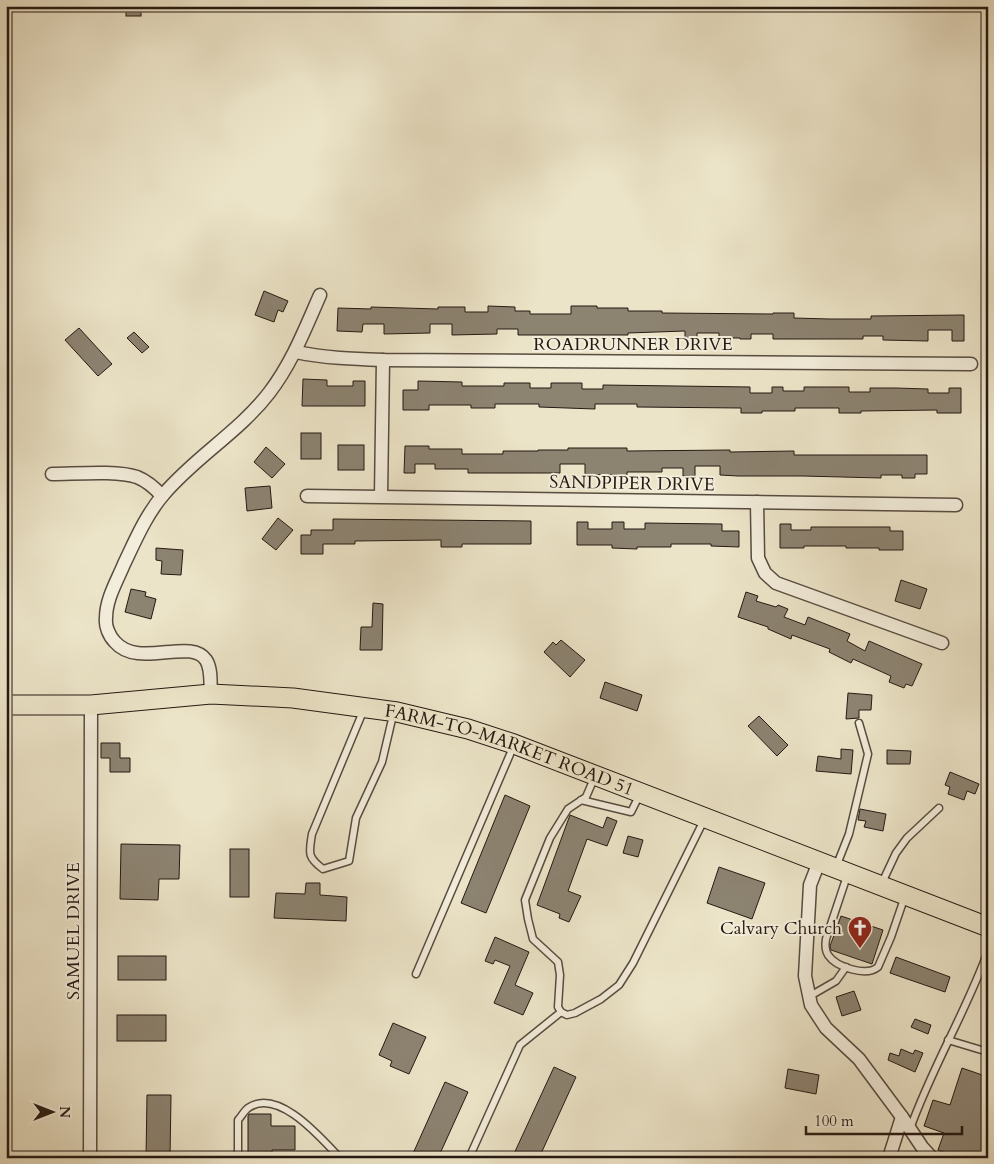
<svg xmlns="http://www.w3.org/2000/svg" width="994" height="1164" font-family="Cardo,serif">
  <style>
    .building { fill: #8c8371; stroke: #251912 }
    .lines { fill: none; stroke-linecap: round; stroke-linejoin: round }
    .lane-casing { stroke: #574c40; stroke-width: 9 }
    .street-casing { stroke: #574c40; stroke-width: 15 }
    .primary-casing { stroke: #251912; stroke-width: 21 }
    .lane { stroke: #f3eddb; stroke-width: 6 }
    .street { stroke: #f3eddb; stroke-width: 12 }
    .primary { stroke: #ece4c8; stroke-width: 19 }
    .labels { text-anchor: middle; stroke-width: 4; stroke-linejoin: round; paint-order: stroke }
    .street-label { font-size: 18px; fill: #251912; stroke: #f3eddb }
    .poi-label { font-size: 18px; fill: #251912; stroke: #f3eddb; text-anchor: end }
  </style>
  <rect width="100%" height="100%" fill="#ece4c8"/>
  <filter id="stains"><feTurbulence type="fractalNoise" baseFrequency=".004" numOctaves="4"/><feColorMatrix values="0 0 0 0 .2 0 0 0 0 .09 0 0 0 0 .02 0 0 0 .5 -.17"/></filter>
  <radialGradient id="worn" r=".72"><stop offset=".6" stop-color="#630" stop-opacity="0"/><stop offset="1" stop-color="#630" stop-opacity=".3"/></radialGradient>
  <g class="building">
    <rect x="126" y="6" width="15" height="10"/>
    <path d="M264,291L288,301L283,312L278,310L274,322L255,315Z"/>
    <path d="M488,306L515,307V311H530V314H571V306H597V308H628V311H662V313L773,314V313H794V318L830,319H871V316L964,315V341H952V330H928V341L883,340V336H863V339H773V334H751V339H740V338H719V333H697V338H685V331L628,333V335H518V329H497V334L452,335V324H430V333L384,334V324H363L362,332L337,331L338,308L371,309V307L438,309V307H465V312H488Z"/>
    <path d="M79,328L112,364L98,376L65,340Z"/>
    <path d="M134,332L149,347L142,353L127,338Z"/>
    <path d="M303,379L327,380V386H353V381H365V406H302Z"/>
    <path d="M418,381L462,382V386H504V383H530V388H551V383H582V389H603V385L750,387V393H772V387H783V391H804V387H849V392H870V388H896L928,389V393H949V388H961V413H937V410L861,411V413H839V408H795V411H762V413H741V408L637,407V404H595V409L539,407V404H495V408H471V405H429V410H403V390H418Z"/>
    <rect x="301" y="433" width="20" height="26"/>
    <rect x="338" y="445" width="26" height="25"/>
    <path d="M405,446H429V449H462V454H503V451H538V450H568V448H627V451L730,450V452L794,451V455H927V474H915V478H902V475H881V478L803,476H738L720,475V466H695V476H683V468H662V472H627V475H605L585,474V464H560V473H468V469H435V464H415V473H404Z"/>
    <path d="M266,447L285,464L272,478L254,462Z"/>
    <path d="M270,486L272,508L247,511L245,488Z"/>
    <path d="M278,518L293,530L276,550L262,539Z"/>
    <path d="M333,519L531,521V544H462V547H441V540L355,541V544H323V554H301V535H311V530H333Z"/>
    <path d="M577,522H588V529H612V522H624V529H645V523L722,524V531H739V547L711,546V544H671V547H637V549L612,548V545H577Z"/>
    <path d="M780,524H791V530H811V527H890V531H903V550H879V548H846V546H804V548H780Z"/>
    <path d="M156,548L183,550L181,575L161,574L162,561L156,560Z"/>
    <path d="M901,580L927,589L920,609L895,601Z"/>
    <path d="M131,589L146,592L145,596L156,599L151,619L125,612Z"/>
    <path d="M746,592L758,596L756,601L776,607L778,605L788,609L784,617L805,625L808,617L843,631L850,634L847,641L865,651L869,641L922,664L912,686L906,684L904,688L889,682L891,676L853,659L851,663L829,652L830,649L792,635L791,639L768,629V627L738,617Z"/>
    <path d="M373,603L383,604L382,650H360L361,627H372Z"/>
    <path d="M561,640L585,660L570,677L544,652L553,642L556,645Z"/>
    <path d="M605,682L642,695L637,711L600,698Z"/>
    <path d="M848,693L872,695L871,710H859V718L846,719Z"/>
    <path d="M759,716L788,745L777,756L748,726Z"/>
    <path d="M101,743H120V758H130V772H110V758H101Z"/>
    <path d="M841,749L853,750L851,774L816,771L818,756L841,759Z"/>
    <path d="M887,750L911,751L910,764H887Z"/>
    <path d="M950,772L979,784L975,794L967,791L964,800L948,794L950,787L945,785Z"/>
    <path d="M505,795L530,806L486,913L461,903Z"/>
    <path d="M860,809L886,814L883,831L864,827L866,821L858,820Z"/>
    <path d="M570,815L603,828L607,817L617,821L607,846L587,839L568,891L581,896L569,922L559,918L560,914L537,905Z"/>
    <path d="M628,836L643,840L638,857L623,853Z"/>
    <path d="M121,844L180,845L179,879H159L158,900L120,899Z"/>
    <rect x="230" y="849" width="19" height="48"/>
    <path d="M719,867L765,883L752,919L707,903Z"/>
    <path d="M306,883H320V895L347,897L346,921L274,918L276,893L305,894Z"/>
    <path d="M841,916L883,930L872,964L831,950L830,946Z"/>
    <path d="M495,937L529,952L515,985L533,993L523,1015L494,1003L510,966L495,960L493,964L485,961Z"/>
    <rect x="118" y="956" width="48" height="24"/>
    <path d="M896,957L950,977L945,992L890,973Z"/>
    <path d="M854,991L861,1010L842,1016L836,997Z"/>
    <rect x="117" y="1015" width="49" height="26"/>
    <path d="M915,1019L931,1025L928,1034L911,1027Z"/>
    <path d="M393,1023L426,1037L409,1074L390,1066L392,1061L379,1055Z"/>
    <path d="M901,1049L913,1054L915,1050L923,1053L915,1072L888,1060L890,1053L899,1056Z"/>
    <path d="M554,1067L576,1077L539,1158H512Z"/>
    <path d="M962,1068L988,1077V1158H959L938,1150L944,1133L924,1126L933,1100L950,1105Z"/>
    <path d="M788,1069L819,1075L816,1094L785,1088Z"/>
    <path d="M445,1082L468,1092L438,1158H411Z"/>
    <path d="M147,1095H171L170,1158H146Z"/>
    <path d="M249,1114H271V1126H295V1150H272V1158H248V1116Z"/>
  </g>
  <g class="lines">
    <defs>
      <g id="lane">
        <path d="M364,709L312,834C309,853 307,857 323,869L349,861L356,818L382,762L393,715"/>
        <path d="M595,776L586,797L568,809L550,838L525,900L528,919L533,939L558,962L560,975L558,1007L561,1012L567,1015L575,1013L601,999L619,985L633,963L704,820"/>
        <path d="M581,800L631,812L640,794"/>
        <path d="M836,867L849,834L868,754L859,723"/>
        <path d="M847,876L826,939C825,945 825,950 828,955C836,967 866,977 878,967L891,937L905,896"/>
        <path d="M881,885L896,853L907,838L939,808"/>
        <path d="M416,974L514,745"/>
        <path d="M810,996L836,981L846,967"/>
        <path d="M948,1040L988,1052"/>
        <path d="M910,1129C932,1067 966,1012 988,951"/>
        <path d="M238,1158V1120C241,1117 244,1111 248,1108C278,1087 321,1138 340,1158"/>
        <path d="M469,1158L520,1045L561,1012"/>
      </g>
      <g id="street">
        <path d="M296,352C325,358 354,359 383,360L971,364"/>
        <path d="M52,474C74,474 117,470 137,477C147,481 155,488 162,496"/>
        <path d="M307,496L956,505"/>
        <path d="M381,496L383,360"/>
        <path d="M757,502L758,558L765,573L776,583L942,643"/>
        <path d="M211,694C210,684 212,669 206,660C191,637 138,669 115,642C109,636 105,626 106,618C106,599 117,581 124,564C135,541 146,515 163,495C195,457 239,432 269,393C292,363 305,329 320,295"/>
        <path d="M819,862L810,885L805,976L811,1005L826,1028L859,1059L902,1117L922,1147L932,1158"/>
        <path d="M90,1158L91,705"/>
        <path d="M889,1158L902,1117"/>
      </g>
      <g id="primary">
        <path id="s1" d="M6,705H91L211,694L293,698L397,712L468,729L514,744L988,927"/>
      </g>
    </defs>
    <use href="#lane" class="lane-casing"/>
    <use href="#street" class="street-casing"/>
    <use href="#primary" class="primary-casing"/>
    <use href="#lane" class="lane"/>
    <use href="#street" class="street"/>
    <use href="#primary" class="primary"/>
  </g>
  <defs>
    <symbol id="church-pin" viewBox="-11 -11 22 30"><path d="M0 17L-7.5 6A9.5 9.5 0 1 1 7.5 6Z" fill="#8f2418" stroke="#f3eddb"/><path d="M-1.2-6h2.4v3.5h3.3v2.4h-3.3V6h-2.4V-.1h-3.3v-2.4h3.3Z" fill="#fff"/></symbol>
  </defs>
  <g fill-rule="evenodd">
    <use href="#church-pin" x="846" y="914" width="28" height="38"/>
  </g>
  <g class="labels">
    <g class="street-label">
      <text x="633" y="350">ROADRUNNER DRIVE</text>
      <text transform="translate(632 483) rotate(1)" y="6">SANDPIPER DRIVE</text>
      <text dy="6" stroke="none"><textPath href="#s1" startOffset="511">FARM-TO-MARKET ROAD 51</textPath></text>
      <text transform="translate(73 931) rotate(-90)" y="6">SAMUEL DRIVE</text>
    </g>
    <g class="poi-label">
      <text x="842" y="934">Calvary Church</text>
    </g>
  </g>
  <rect width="994" height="1164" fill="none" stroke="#ece4c8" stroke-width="25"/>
  <rect x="8" y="8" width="979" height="1149" fill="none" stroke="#251912" stroke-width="2.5"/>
  <rect x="12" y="12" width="969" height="1139" fill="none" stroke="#251912"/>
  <g transform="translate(52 1112) rotate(90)" stroke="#f3eddb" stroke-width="4" paint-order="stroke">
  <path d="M0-4L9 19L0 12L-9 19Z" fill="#251912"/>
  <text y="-8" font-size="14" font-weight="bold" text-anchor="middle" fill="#251912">N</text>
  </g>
  <path d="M806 1126v8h156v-8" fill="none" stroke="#251912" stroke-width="2.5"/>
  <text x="814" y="1126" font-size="15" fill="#251912" stroke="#f3eddb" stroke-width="4" paint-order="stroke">100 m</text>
  <rect width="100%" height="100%" filter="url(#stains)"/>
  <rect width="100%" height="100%" fill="url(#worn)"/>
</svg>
